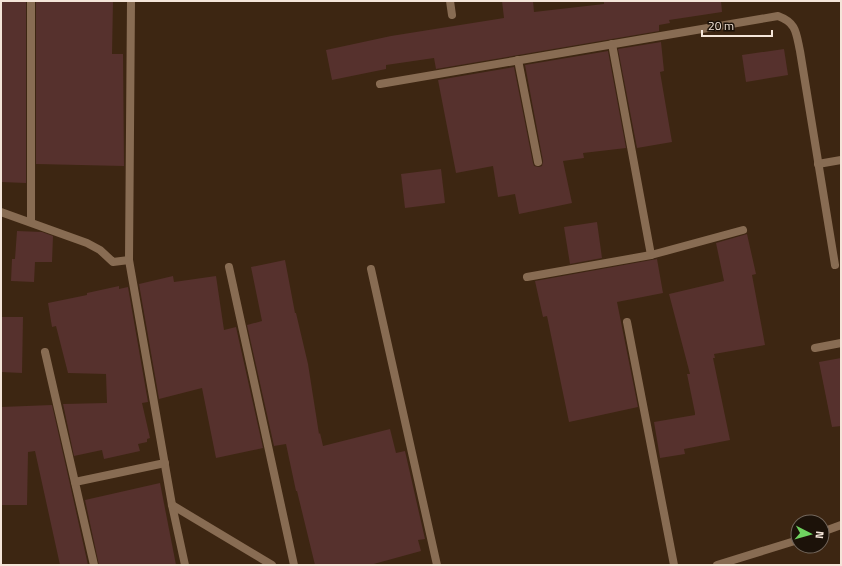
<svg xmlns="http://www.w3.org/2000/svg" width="842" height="566" font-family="'Titillium Web',sans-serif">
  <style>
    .building { fill: #56312d }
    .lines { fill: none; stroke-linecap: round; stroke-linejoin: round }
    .minor { stroke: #886c53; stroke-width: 8 }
    .tertiary { stroke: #886c53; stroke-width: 8 }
  </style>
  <rect width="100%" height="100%" fill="#3d2612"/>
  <g class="building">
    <path d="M1,1H26V183L1,182Z"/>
    <path d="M36,1H113L112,54H123L124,166L36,164Z"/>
    <path d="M502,1H533L534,12L604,4V1H721L722,12L669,20L670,23L659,25V31L436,69L434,58L386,65V69L332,80L326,50L391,36L504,18Z"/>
    <path d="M661,42L664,71L660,72L672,142L637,148L618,49Z"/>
    <path d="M784,49L788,75L746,82L742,55Z"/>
    <path d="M608,51L626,148L583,153L584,158L563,161L572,203L519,214L515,194L498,197L493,166L456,173L438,80L514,67L533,163L534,166L539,167L542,166L543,161L525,65Z"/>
    <path d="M441,169L445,203L405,208L401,174Z"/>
    <path d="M597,222L602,258L570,264L564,227Z"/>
    <path d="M17,231L42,232L53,236L52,262H35L34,282L11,281L12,259H15Z"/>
    <path d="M747,234L756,274L752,275L765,345L714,354L715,358H713L730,440L684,449L685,454L660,458L654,422L695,415V413L687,374H690L669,294L724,281L716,243Z"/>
    <path d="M657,259L663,293L617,302L638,407L569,422L547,316L543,317L535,281Z"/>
    <path d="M285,260L295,313H296L308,364L319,434L320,433L323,446L390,429L396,453L405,451L425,539L418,540L421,551L370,565H315L297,491H296L286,444L274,446L247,325L262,321L251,267Z"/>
    <path d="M173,276L174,282L216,276L224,330L236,327L263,448L216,458L202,388L159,399L139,284Z"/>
    <path d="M119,286V289L128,287L148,402L142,403L150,438L147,439V442L138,444L140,451L104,459L102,450L74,456L63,404L107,403L106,374L68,373L56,326L52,327L48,303L87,295V293Z"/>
    <path d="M1,317H23L22,373L1,372Z"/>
    <path d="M841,358V426L832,427L819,362Z"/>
    <path d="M52,405L69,480L88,565H60L35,451L28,452L27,505H1V407Z"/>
    <path d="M160,483L176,565H99L85,500Z"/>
  </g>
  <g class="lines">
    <g class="minor">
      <path d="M131,1L129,260L172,505L185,565"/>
      <path d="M450,1L452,15"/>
      <path d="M612,44L651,255"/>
      <path d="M518,60L538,162"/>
      <path d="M380,84L778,16C797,23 796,33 800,51L835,265"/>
      <path d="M818,164L841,160"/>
      <path d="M1,212L87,243L100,250L113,262L129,260"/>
      <path d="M31,222V1"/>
      <path d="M229,267L294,565"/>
      <path d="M371,269L437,565"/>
      <path d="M527,277L651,255L743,230"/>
      <path d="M627,322L674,565"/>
      <path d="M815,348L841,343"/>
      <path d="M45,352L94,565"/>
      <path d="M75,482L165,463"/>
      <path d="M172,505L272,565"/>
    </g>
    <g class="tertiary">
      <path d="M822,532L841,525"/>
      <path d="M717,565L798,540"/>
    </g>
  </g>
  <rect width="842" height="566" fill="none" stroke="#f4e5d9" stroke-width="4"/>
  <g transform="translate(810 534) rotate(96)"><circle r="19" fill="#1c1209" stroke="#72665c"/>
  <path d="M0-3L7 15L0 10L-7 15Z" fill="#6fd360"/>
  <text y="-6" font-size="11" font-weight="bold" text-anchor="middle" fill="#f4e5d9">N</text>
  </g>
  <path d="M702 30v6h70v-6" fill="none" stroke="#f4e5d9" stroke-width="2"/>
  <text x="708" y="30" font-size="12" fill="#f4e5d9" stroke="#1c1209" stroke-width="3" paint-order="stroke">20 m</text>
</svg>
